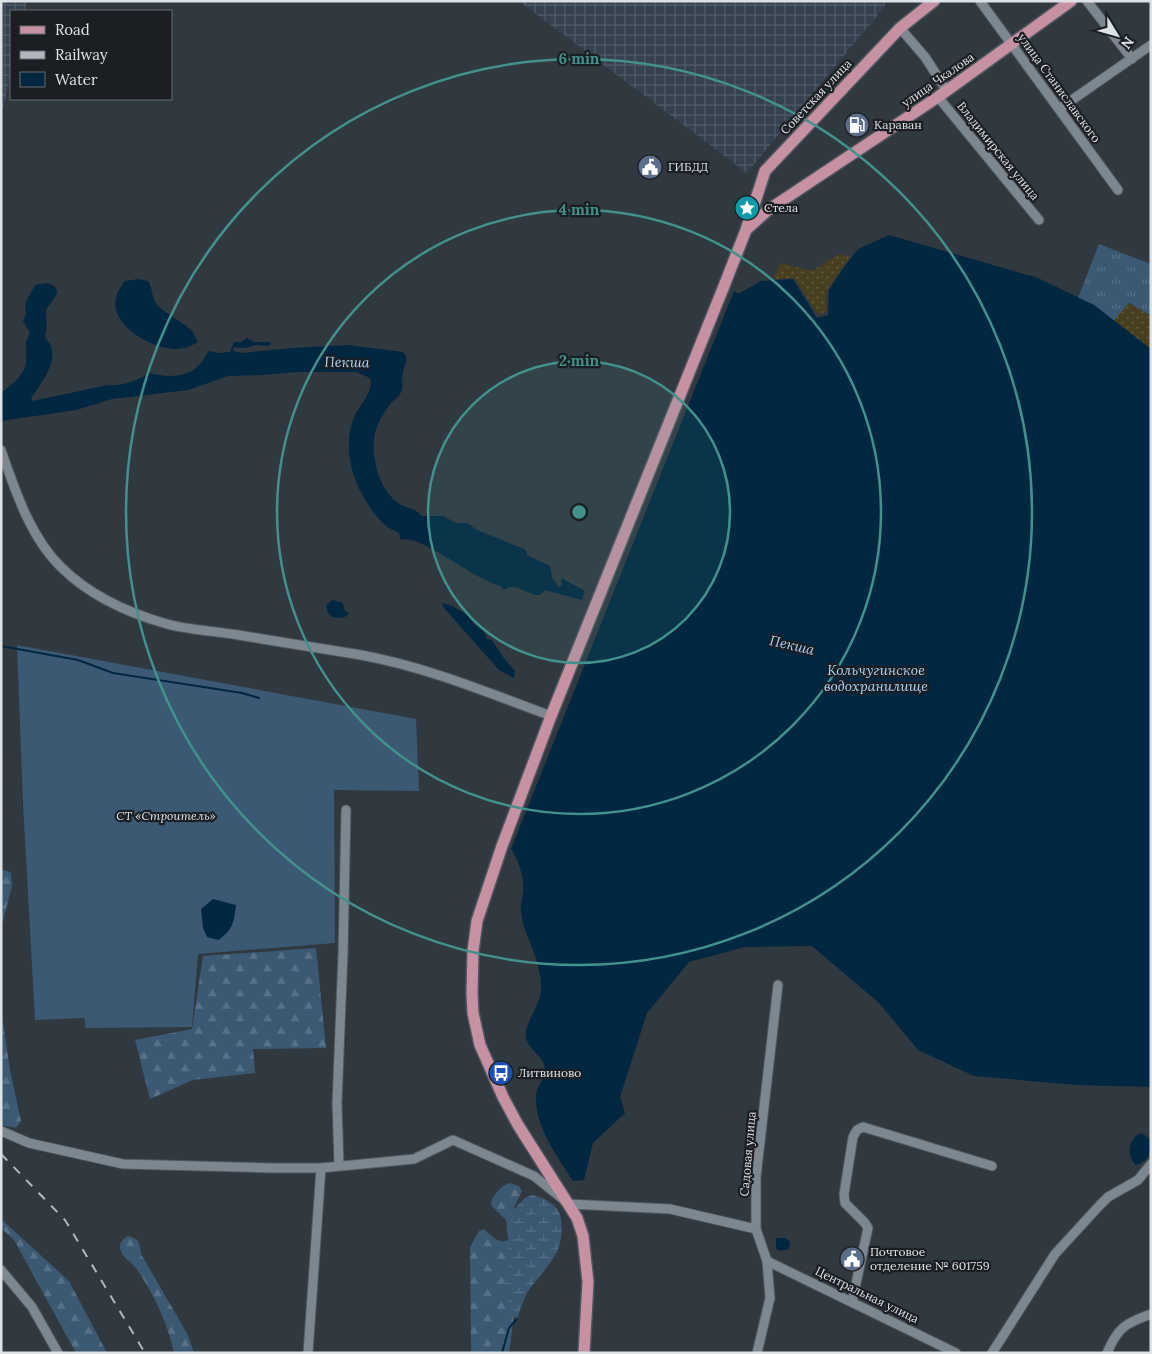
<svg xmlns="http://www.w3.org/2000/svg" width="1152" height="1354" font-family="Lora,serif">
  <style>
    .industrial { fill: url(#industrial-grid) }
    .grass { fill: url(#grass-tufts) }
    .forest { fill: url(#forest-firs) }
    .wetland { fill: url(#wetland-marsh) }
    .sand { fill: url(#sand-dots) }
    .garden { fill: #3b5973 }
    .water { fill: #022741 }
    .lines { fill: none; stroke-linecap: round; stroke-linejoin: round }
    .stream { stroke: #022741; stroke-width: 2 }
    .minor-casing { stroke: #4f565c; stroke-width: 11 }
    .major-casing { stroke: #4f565c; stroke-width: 14 }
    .minor { stroke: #7d878f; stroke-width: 9 }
    .major { stroke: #c691a3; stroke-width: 11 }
    .rail { stroke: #b1b7bd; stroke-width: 2; stroke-dasharray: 9 9; stroke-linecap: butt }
    .ring { fill: none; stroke: #42918c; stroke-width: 2.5 }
    .labels { text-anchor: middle; stroke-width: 4.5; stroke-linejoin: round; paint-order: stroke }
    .street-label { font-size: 12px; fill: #dde2e7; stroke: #1b1f23 }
    .poi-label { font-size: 12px; fill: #dde2e7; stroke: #1b1f23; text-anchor: start }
    .park-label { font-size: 12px; font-style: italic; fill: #d8e5f1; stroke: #1b1f23 }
    .water-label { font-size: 14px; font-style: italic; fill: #acd4f9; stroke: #1b1f23 }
    .centre { fill: #42918c; stroke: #1b1f23; stroke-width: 2.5 }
    .ring-label { font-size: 15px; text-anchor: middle; font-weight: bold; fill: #42918c; stroke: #1b1f23; stroke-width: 4.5; stroke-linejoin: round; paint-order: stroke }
  </style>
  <defs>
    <pattern id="industrial-grid" width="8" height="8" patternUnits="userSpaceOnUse" patternTransform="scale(1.25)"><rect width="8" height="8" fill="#35414e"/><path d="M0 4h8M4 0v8" fill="none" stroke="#525c68"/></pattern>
    <pattern id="grass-tufts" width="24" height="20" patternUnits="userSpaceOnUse" patternTransform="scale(1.25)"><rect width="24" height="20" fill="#3b5973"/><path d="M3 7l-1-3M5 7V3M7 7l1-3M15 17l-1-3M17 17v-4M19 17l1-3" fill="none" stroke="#577187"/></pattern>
    <pattern id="forest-firs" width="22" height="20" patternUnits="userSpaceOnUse" patternTransform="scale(1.25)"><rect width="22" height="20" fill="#3b5973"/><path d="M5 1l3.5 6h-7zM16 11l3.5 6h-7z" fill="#577187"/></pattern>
    <pattern id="wetland-marsh" width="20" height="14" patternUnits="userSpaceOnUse" patternTransform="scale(1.25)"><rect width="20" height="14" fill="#3b5973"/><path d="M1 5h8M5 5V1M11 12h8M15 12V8" fill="none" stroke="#577187"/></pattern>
    <pattern id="sand-dots" width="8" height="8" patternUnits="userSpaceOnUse" patternTransform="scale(1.25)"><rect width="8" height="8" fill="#473f1f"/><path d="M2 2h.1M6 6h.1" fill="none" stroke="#615a40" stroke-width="1.8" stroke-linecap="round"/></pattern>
  </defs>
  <rect width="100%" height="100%" fill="#303840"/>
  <g class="industrial">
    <path d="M1,1H27L25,11H11V73L1,117Z"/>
    <path d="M519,1H885V6L747,173Z"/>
  </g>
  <path class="grass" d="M1099,244L1151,264V316L1129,303L1114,321L1094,305L1078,298Z"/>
  <g class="forest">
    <path d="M5,870L11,873L12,886L1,929V871Z"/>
    <path d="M316,948L326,1048L253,1049L255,1073L193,1080L150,1099L135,1040L192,1029L203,956Z"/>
    <path d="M1,1008L10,1070L21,1121L16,1128L1,1125Z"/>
    <path d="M509,1183L519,1186L522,1191L513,1210L515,1307L509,1353H471L470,1247L479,1231L484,1229C491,1235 499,1245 508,1240L506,1220L491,1205C491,1197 501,1186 509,1183Z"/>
    <path d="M1,1219L69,1281L107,1353H76L14,1240L1,1228Z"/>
    <path d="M128,1236C139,1238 140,1244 141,1254L188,1335L194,1353H174C168,1323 153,1293 136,1268C131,1262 123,1258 121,1251C118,1244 122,1240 128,1236Z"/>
  </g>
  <path class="wetland" d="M532,1195C540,1196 554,1203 558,1210C564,1220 562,1242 557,1252C549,1267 536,1279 527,1293C523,1301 520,1310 517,1319L511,1312L505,1290L509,1267L507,1257L508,1245L511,1234L513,1210L525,1198Z"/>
  <g class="sand">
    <path d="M839,254L850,257L826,291V312L818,314L794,278L773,279L781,263L812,271Z"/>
    <path d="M1129,303L1151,316V349L1114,321Z"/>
  </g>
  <path class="garden" d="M17,645L416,719L419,791L334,790L335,943L198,954L192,1027L86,1028L84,1018L35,1020L23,804Z"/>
  <g class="water">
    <path d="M889,235L1038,278L1094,305L1151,349V1087L1077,1085L974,1076L918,1050L878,1002L812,946L745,947L689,962L647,1013L620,1097L625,1113L593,1143L584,1180L573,1181C558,1157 534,1126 536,1095C536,1087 545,1079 545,1070C545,1054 523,1049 526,1031C529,1016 541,1004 541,988C541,981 540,973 538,966C534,947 522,930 521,911C520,905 522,899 523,893C525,878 519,862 511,849L734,291L738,294L761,281L793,279L817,318L828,315L829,290L842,270L858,249Z"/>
    <path d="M139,279L148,281C153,288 151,296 156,303C165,315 179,319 190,329C194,332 196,338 198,342C191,346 184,349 176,349C152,349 106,324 117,295C118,290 122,286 125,281Z"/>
    <path d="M46,283C70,288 47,304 46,311C46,319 48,328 45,336C46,340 50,342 51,346C57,364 41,384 31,398L33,401L108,385C118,387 142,380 148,373C166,377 187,379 200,364C204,360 205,355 209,351L219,353L230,352L234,342H241L247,338L254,342H270L271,345L266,346L256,345L245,348L234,347L233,351L242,353L292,348L347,345L403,352C410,358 404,365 403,373C401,379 404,386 401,392C399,397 395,399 391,403C385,410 377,424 375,433C370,456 379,489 398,503C406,509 416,507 421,516H443L456,523H467L477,530L524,549L527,552V555L550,566L552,578L559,587L562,585L561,578L585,591L582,600L545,590L540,595H536C526,593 513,582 504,590L501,586C477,582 420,533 401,540L399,533C395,530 390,529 386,526C359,501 340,456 353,420C357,407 375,392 370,378L356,372H297L263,375L228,376L188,390L112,399L76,410L1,421V393L16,381L24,370L26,362V341L30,333L23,321L26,314C23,303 30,295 35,285Z"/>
    <path d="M332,600L343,603L344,609L349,614C344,619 338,618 332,617L328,613L326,606Z"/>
    <path d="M442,603L450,605L466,614L474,624L484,632L487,639L492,640L503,657L515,671L514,678L499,670L444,608Z"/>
    <path d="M213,899L236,905C234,922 233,930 218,940L207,937L203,928L201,909Z"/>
    <path d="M1142,1133L1151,1140C1151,1153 1149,1161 1136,1165C1126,1157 1128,1136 1142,1133Z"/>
    <path d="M776,1238H785L790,1242L789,1249L780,1251L776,1249Z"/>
  </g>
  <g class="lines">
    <g class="stream">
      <path d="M1,646L78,660L113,673L242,693L259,698"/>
      <path d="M502,1353L509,1328L517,1319"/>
    </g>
    <defs>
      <g id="minor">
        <path d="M980,1L1118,190"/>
        <path d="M1087,1L1132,59"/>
        <path d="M900,28L925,57L947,91"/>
        <path d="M938,97L1039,220"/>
        <path d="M1059,109L1151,45"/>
        <path d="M1,450C15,490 30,537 61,567C89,595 128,613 167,624C189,630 214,631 238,635C279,642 320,648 361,655C427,667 489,693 551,716"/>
        <path d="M1,1131L29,1143L123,1164L272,1168H321L414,1159L453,1140L534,1176L569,1204L670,1209L756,1229"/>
        <path d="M339,1165L337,1103L343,954L346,810"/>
        <path d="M767,1261L956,1353"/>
        <path d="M1,1270L32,1307L58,1353"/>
        <path d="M852,1302L868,1228L865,1223L845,1203L844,1194L853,1137L857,1130L863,1127L992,1166"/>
        <path d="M308,1353L321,1168"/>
        <path d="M757,1353L770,1298L767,1261L756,1229V1177L778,985"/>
        <path d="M992,1353L1055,1254L1099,1206L1108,1197L1138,1180L1151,1164"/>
        <path d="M1107,1353C1118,1327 1126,1323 1151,1314"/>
      </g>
      <g id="major">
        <path d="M747,229L768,210L938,97L1071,1"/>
        <path d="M584,1353L588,1282L583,1236L577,1218L518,1125L503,1097L480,1045L473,1013L472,993L473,951L477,921L502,846L551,716L724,286L746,230L765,171L900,28L934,1"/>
      </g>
    </defs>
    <use href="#minor" class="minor-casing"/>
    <use href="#major" class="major-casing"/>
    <use href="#minor" class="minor"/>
    <use href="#major" class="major"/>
    <path class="rail" d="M1,1154L65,1220L145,1353"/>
  </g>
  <circle cx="579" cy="512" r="151" fill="#42918c" fill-opacity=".12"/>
  <g class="ring">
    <circle cx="579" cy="512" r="151"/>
    <circle cx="579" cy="512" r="302"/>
    <circle cx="579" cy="512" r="453"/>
  </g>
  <defs>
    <symbol id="fuel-disc" viewBox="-11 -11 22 22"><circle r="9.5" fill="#5c6f8a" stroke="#1b1f23"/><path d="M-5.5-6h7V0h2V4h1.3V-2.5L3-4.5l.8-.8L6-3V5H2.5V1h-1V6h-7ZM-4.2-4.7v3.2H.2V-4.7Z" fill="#fff"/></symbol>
    <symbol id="civic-disc" viewBox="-11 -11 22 22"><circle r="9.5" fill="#5c6f8a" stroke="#1b1f23"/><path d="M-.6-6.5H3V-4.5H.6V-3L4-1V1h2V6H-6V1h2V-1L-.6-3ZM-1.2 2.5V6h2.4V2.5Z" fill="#fff"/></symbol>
    <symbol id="sight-disc" viewBox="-11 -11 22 22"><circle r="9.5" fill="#0f9aa8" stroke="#1b1f23"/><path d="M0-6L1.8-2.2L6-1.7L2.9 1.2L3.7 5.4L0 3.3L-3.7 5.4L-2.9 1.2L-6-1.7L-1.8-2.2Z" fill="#fff"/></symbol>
    <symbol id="bus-disc" viewBox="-11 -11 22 22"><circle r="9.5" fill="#1a4fb4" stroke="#1b1f23"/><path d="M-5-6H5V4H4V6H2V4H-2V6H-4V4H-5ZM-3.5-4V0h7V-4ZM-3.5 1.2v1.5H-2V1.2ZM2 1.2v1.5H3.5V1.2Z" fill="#fff"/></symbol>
  </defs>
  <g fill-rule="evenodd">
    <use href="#fuel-disc" x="843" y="111" width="28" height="28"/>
    <use href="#civic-disc" x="636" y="153" width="28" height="28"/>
    <use href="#sight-disc" x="733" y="194" width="28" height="28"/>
    <use href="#bus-disc" x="487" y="1059" width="28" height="28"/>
    <use href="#civic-disc" x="838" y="1245" width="28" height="28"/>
  </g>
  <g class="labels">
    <g class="street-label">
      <text transform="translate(938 80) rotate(-35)" y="4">улица Чкалова</text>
      <text transform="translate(1059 88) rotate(54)" y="4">улица Станиславского</text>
      <text transform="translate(816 97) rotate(-47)" y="4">Советская улица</text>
      <text transform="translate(998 151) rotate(51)" y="4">Владимирская улица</text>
      <text transform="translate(748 1154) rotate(-85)" y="4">Садовая улица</text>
      <text transform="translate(867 1295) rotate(26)" y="4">Центральная улица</text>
    </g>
    <g class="poi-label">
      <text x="874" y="129">Караван</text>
      <text x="668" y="171">ГИБДД</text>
      <text x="764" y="212">Стела</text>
      <text x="518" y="1077">Литвиново</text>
      <text x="870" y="1256">Почтовое<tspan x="870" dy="14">отделение № 601759</tspan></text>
    </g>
    <g class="park-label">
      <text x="166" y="820">СТ «Строитель»</text>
    </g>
    <g class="water-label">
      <text transform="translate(347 362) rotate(1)" y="5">Пекша</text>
      <text transform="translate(792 645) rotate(13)" y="5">Пекша</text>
      <text x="876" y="675">Кольчугинское<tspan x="876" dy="16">водохранилище</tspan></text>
    </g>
  </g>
  <circle cx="579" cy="512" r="8" class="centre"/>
  <g class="ring-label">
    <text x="579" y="64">6 min</text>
    <text x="579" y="215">4 min</text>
    <text x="579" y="366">2 min</text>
  </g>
  <rect width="1152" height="1354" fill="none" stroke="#dde2e7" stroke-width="5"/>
  <rect x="10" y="10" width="162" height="90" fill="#1b1f23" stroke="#696d71"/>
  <rect x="20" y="26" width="25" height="8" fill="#c691a3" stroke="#696d71"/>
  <text x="55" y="35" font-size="15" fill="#dde2e7">Road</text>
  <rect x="20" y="51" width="25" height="8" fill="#b1b7bd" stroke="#696d71"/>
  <text x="55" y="60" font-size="15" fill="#dde2e7">Railway</text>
  <rect x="20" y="72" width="25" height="15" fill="#022741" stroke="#696d71"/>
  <text x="55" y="85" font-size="15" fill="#dde2e7">Water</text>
  <g transform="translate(1117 35) rotate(127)" stroke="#1b1f23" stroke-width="4" paint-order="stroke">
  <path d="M0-4L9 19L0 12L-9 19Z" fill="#dde2e7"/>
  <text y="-8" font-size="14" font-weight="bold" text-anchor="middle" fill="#dde2e7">N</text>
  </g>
</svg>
